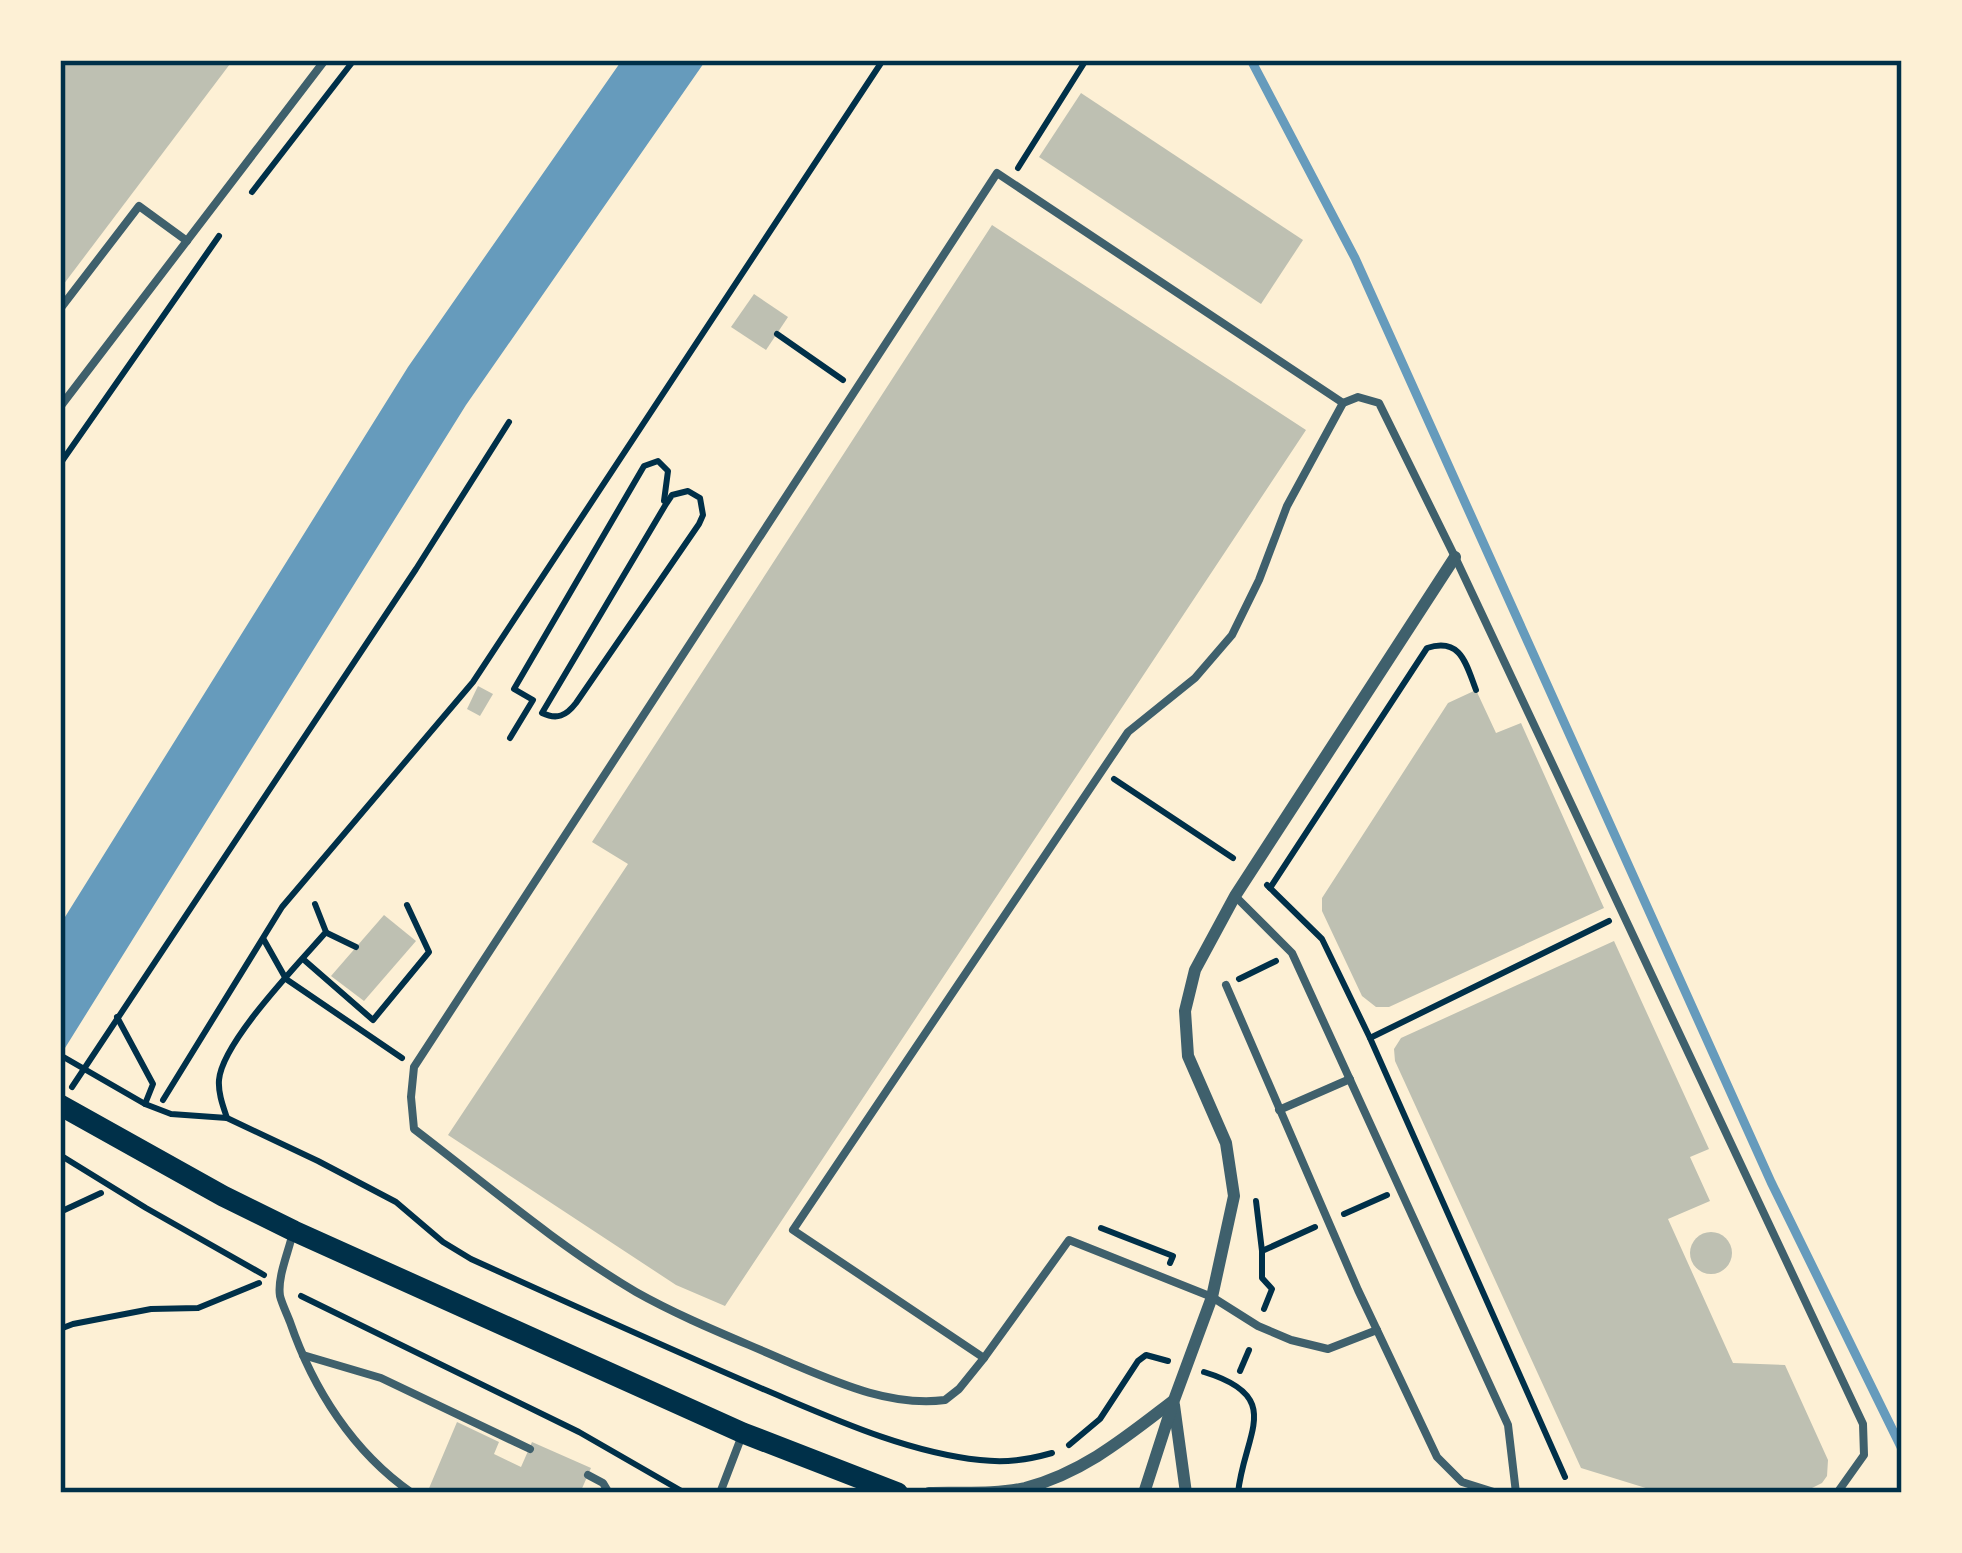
<svg xmlns="http://www.w3.org/2000/svg" width="1962" height="1553" font-family="'Archivo Narrow',sans-serif">
  <style>
    .water { fill: #669bbc }
    .lines { fill: none; stroke-linecap: round; stroke-linejoin: round }
    .stream { stroke: #669bbc; stroke-width: 9 }
    .building { fill: #bec0b2 }
    .path { stroke: #003049; stroke-width: 6 }
    .service { stroke: #3f606c; stroke-width: 8 }
    .minor { stroke: #3f606c; stroke-width: 12 }
    .primary { stroke: #003049; stroke-width: 21 }
    .neatline { fill: none; stroke: #003049; stroke-width: 4.5 }
  </style>
  <rect width="100%" height="100%" fill="#fdf0d5"/>
  <path class="water" d="M622,60H706L466,405L60,1056V925L408,367Z"/>
  <g class="lines">
    <path class="stream" d="M1251,60L1355,258L1771,1182L1902,1449"/>
  </g>
  <g class="building">
    <path d="M60,60H233L60,289Z"/>
    <path d="M1081,93L1303,240L1261,304L1039,157Z"/>
    <path d="M992,225L1306,430L725,1306L676,1285L448,1135L628,864L592,842Z"/>
    <path d="M754,294L788,317L766,350L731,327Z"/>
    <path d="M478,686L493,694L480,716L467,709Z"/>
    <path d="M1476,690L1496,733L1521,723L1604,908L1389,1007H1376L1362,996L1322,911V898L1448,703Z"/>
    <path d="M384,915L416,941L364,1001L331,976Z"/>
    <path d="M1614,941L1709,1149L1690,1157L1710,1201L1668,1219L1733,1363L1785,1365L1828,1460L1827,1476L1822,1483L1802,1493H1662L1581,1468L1395,1061L1394,1049L1401,1038Z"/>
    <circle cx="1711" cy="1253" r="21"/>
    <path d="M457,1422L499,1442L494,1454L521,1467L532,1442L591,1468L580,1493H427Z"/>
  </g>
  <g class="lines">
    <g class="path">
      <path d="M1018,168L1086,60"/>
      <path d="M252,192L354,60"/>
      <path d="M777,334L843,380"/>
      <path d="M60,464L219,236"/>
      <path d="M688,491L700,498L703,515L699,524L576,703C566,716 557,720 542,713L666,504L672,495Z"/>
      <path d="M510,738L533,700L514,689L644,466L658,461L668,471L664,501"/>
      <path d="M1114,779L1233,858"/>
      <path d="M1267,885L1322,939L1370,1038L1565,1477"/>
      <path d="M1270,888L1427,648C1461,637 1466,664 1476,690"/>
      <path d="M327,933L356,947"/>
      <path d="M264,940L286,979L402,1058"/>
      <path d="M303,959L373,1020L429,952L407,905"/>
      <path d="M1239,979L1276,961"/>
      <path d="M117,1017L153,1084L145,1104"/>
      <path d="M1370,1038L1609,921"/>
      <path d="M60,1055L145,1104L171,1114L227,1118L318,1161L396,1202L443,1242L471,1259C568,1303 665,1347 763,1389C832,1418 905,1452 980,1460C1006,1463 1027,1460 1052,1453"/>
      <path d="M72,1087L416,569L509,422"/>
      <path d="M163,1100L282,907L473,682L883,60"/>
      <path d="M227,1118C223,1106 218,1093 219,1080C222,1042 299,963 326,932L315,904"/>
      <path d="M60,1155L146,1208L264,1275"/>
      <path d="M1256,1201L1262,1251"/>
      <path d="M60,1212L101,1193"/>
      <path d="M1344,1214L1387,1195"/>
      <path d="M1101,1228L1173,1256L1170,1263"/>
      <path d="M301,1296L579,1432L685,1493"/>
      <path d="M1264,1309L1272,1289L1262,1278V1251L1315,1227"/>
      <path d="M60,1329L73,1324L151,1309L198,1308L259,1283"/>
      <path d="M1240,1371L1249,1350"/>
      <path d="M1204,1372C1286,1397 1244,1433 1238,1493"/>
      <path d="M1069,1445L1100,1419L1138,1361L1146,1355L1168,1361"/>
    </g>
    <g class="service">
      <path d="M60,309L139,206L187,241"/>
      <path d="M60,407L325,60"/>
      <path d="M1236,897L1292,953L1508,1425L1516,1493"/>
      <path d="M1226,985L1358,1290L1437,1457L1462,1482L1497,1493"/>
      <path d="M1279,1110L1350,1079"/>
      <path d="M293,1232C289,1251 277,1277 280,1296C282,1304 287,1314 290,1322C313,1389 353,1452 412,1493"/>
      <path d="M1377,1330L1328,1349L1291,1340L1258,1326L1212,1297L1069,1240L984,1358L793,1230L1128,732L1195,678L1232,635L1259,580L1287,506L1343,403L1358,397L1379,403L1455,557L1863,1424L1864,1455L1837,1493"/>
      <path d="M303,1355L381,1378L530,1449"/>
      <path d="M984,1358L959,1389L945,1400C890,1407 836,1382 786,1361C736,1339 684,1319 636,1292C558,1246 486,1184 414,1129L411,1097L414,1067L997,173L1343,403"/>
      <path d="M588,1475L603,1483L609,1493"/>
      <path d="M720,1493L741,1438"/>
    </g>
    <g class="minor">
      <path d="M1174,1405L1186,1493"/>
      <path d="M929,1493C959,1492 995,1495 1025,1488C1083,1473 1126,1437 1173,1401"/>
      <path d="M1144,1493L1174,1400L1212,1297L1234,1196L1226,1143L1188,1056L1185,1011L1195,970L1235,896L1455,557"/>
    </g>
    <path class="primary" d="M60,1105L223,1196L294,1231L743,1433L898,1493"/>
  </g>
  <rect width="1962" height="1553" fill="none" stroke="#fdf0d5" stroke-width="126"/>
  <rect x="63" y="63" width="1836" height="1427" class="neatline"/>
</svg>
